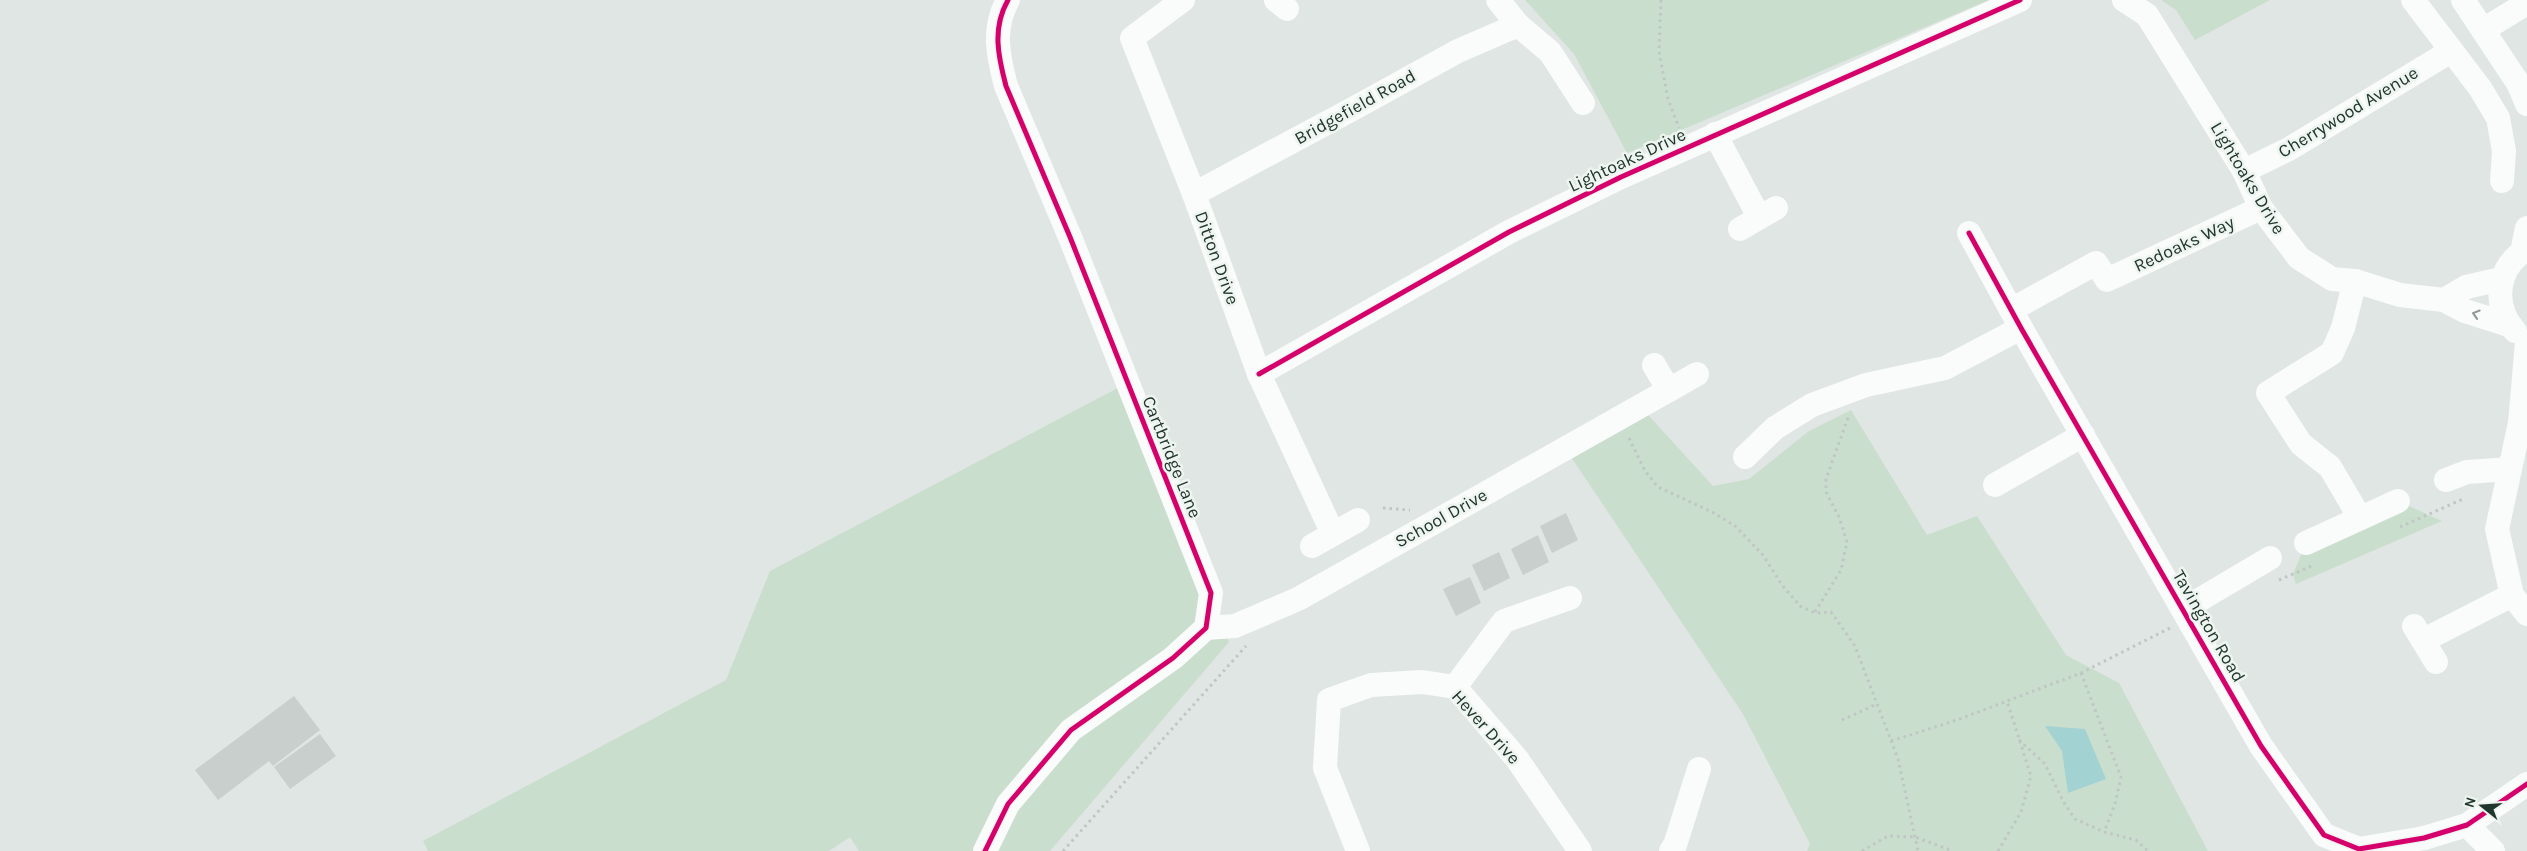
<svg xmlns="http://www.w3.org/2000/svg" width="2527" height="851" font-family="Karla,sans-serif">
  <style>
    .green { fill: #cadecd }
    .water { fill: #a3d2d2 }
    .building { fill: #c9cfcc }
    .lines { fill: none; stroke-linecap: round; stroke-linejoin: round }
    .path { stroke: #bfc6c3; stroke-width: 3; stroke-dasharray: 2.5 4; stroke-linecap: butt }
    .minor { stroke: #fafbfb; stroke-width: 24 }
    .cycleway-casing { stroke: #eef5f0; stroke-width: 8 }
    .cycleway { stroke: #d6006c; stroke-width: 5 }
    .oneway { stroke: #8e9894 }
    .labels { text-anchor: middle; stroke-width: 5; stroke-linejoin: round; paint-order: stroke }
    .street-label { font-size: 18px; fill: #21362d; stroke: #eef5f0 }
  </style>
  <rect width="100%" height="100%" fill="#e0e6e3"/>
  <g class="green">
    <path d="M1525,0H1989L1627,153L1574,54Z"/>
    <path d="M2161,0H2270L2195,40L2176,10Z"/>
    <path d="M1133,380L1229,642L1050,851H859L850,837L829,851H428L423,841L726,680L770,571Z"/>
    <path d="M1640,406L1713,486L1749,479L1809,431L1851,410L1927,535L1977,516L2066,655L2119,683L2208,851H1807L1810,844L1743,714L1565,448Z"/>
    <path d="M2398,501L2442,521L2296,584L2293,574L2306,543Z"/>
  </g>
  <path class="water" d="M2045,726L2085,729L2106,779L2068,793L2062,751Z"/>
  <g class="building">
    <path d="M1566,513L1578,540L1552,553L1540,526Z"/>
    <path d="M1538,535L1549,562L1523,575L1511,549Z"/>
    <path d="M1499,552L1510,578L1484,591L1472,565Z"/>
    <path d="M1470,577L1481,603L1456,616L1443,589Z"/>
    <path d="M294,696L320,730L273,766L269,761L218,800L195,770Z"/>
    <path d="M320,734L336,756L290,789L274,767Z"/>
  </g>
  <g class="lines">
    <g class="path">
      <path d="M1661,0L1659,51L1668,99L1679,128"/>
      <path d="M1629,438L1645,471L1658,487L1714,513L1735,526L1763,555L1782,585L1800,606L1815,613L1831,612L1855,646L1898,759L1918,851"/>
      <path d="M1383,508L1410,510"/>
      <path d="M2400,527L2463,499"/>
      <path d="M2279,580L2314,565"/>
      <path d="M1815,612L1841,570L1847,542L1839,517L1826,492V479L1849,415"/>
      <path d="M2081,673L2121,777L2115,804L2104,832"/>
      <path d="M1842,720L1877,704"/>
      <path d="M2019,740L2045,764L2063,801L2075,819L2104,832L2136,840L2148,851"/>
      <path d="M1891,741L1957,720L2081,673L2170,628"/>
      <path d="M1063,851L1246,646"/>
      <path d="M1862,851L1888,836L1915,837L1953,851"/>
      <path d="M1998,851L2021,812L2031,776L2007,701"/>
    </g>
    <g class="minor">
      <path d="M1183,0L1132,38L1194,194L1259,374L1333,534"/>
      <path d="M1276,0L1287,9"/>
      <path d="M2124,0L2147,15L2244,171L2261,208L2299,258L2332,279L2355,281L2400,295L2444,300L2465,311L2509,325"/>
      <path d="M2413,0L2480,88L2498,118L2504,151L2502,181"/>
      <path d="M2463,0L2518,83L2527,104"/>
      <path d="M1518,25L1550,52L1583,103"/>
      <path d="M2483,30L2527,3"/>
      <path d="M1715,134L1759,217"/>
      <path d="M2244,171L2289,149L2451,51"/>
      <path d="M1194,194L1349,111L1458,51L1518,25L1498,0"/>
      <path d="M1740,229L1776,208"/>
      <path d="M1969,233L2021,328L2261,746L2324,835L2359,849L2424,838L2467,825L2527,784"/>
      <path d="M2522,252L2527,228"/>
      <path d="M2355,281L2343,328L2332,353L2268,393L2301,444L2330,467L2360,518"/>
      <path d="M2444,300L2466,287L2501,279"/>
      <path d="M2011,310L2096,263L2107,280L2261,208"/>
      <path d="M2515,331C2492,306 2496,267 2527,249"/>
      <path d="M2527,342L2520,423L2497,529L2512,595L2527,614"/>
      <path d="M1654,365L1669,390L1697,374"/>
      <path d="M1259,374L1509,232L1621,177L2020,0"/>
      <path d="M1745,457L1775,428L1812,405L1866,385L1945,368L2021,328"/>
      <path d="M2446,480L2467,472L2510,469"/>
      <path d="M1995,485L2083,435"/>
      <path d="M2306,543L2398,501"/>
      <path d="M1312,546L1358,520"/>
      <path d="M2184,609L2270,558"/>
      <path d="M2414,626L2436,662"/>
      <path d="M1206,628L1235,626L1298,599L1669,390"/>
      <path d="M2424,640L2512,595"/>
      <path d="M1455,687L1504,621L1570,598"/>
      <path d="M2467,825L2493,851"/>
      <path d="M985,851L1008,804L1071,730L1173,658L1206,628L1211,593L1070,237L1006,86C998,56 992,28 1008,0"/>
      <path d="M1358,851L1325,768L1329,700L1371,685L1422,682L1455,687L1517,759L1580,851"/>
      <path d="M1671,851L1675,845L1699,769"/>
    </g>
    <defs>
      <g id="cycleway">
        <path d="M1969,233L2021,328L2261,746L2324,835L2359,849L2424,838L2467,825L2527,784"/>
        <path d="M1259,374L1509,232L1621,177L2020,0"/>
        <path d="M985,851L1008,804L1071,730L1173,658L1206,628L1211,593L1070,237L1006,86C998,56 992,28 1008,0"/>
      </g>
    </defs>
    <use href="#cycleway" class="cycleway-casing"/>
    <use href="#cycleway" class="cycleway"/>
  </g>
  <defs><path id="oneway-chevron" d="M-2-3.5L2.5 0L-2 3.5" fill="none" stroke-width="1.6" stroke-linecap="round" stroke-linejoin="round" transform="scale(1.25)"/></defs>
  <use class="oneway" href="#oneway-chevron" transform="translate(2476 314) rotate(-163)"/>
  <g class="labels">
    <g class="street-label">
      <text transform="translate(1355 107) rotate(-29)" y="6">Bridgefield Road</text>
      <text transform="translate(2348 112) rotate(-31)" y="6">Cherrywood Avenue</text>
      <text transform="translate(1627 160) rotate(-25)" y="6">Lightoaks Drive</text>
      <text transform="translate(2248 178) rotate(59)" y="6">Lightoaks Drive</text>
      <text transform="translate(2184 244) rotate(-25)" y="6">Redoaks Way</text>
      <text transform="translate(1217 258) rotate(70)" y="6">Ditton Drive</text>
      <text transform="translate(1172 457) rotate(68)" y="6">Cartbridge Lane</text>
      <text transform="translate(1441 518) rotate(-29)" y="6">School Drive</text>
      <text transform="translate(2209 626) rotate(60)" y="6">Tavington Road</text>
      <text transform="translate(1486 727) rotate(48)" y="6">Hever Drive</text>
    </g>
  </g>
  <g transform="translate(2482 806) rotate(287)" stroke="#eef5f0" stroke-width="4" paint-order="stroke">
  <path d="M0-4L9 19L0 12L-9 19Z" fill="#21362d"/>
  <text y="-8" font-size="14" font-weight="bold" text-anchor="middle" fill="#21362d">N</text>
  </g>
</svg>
